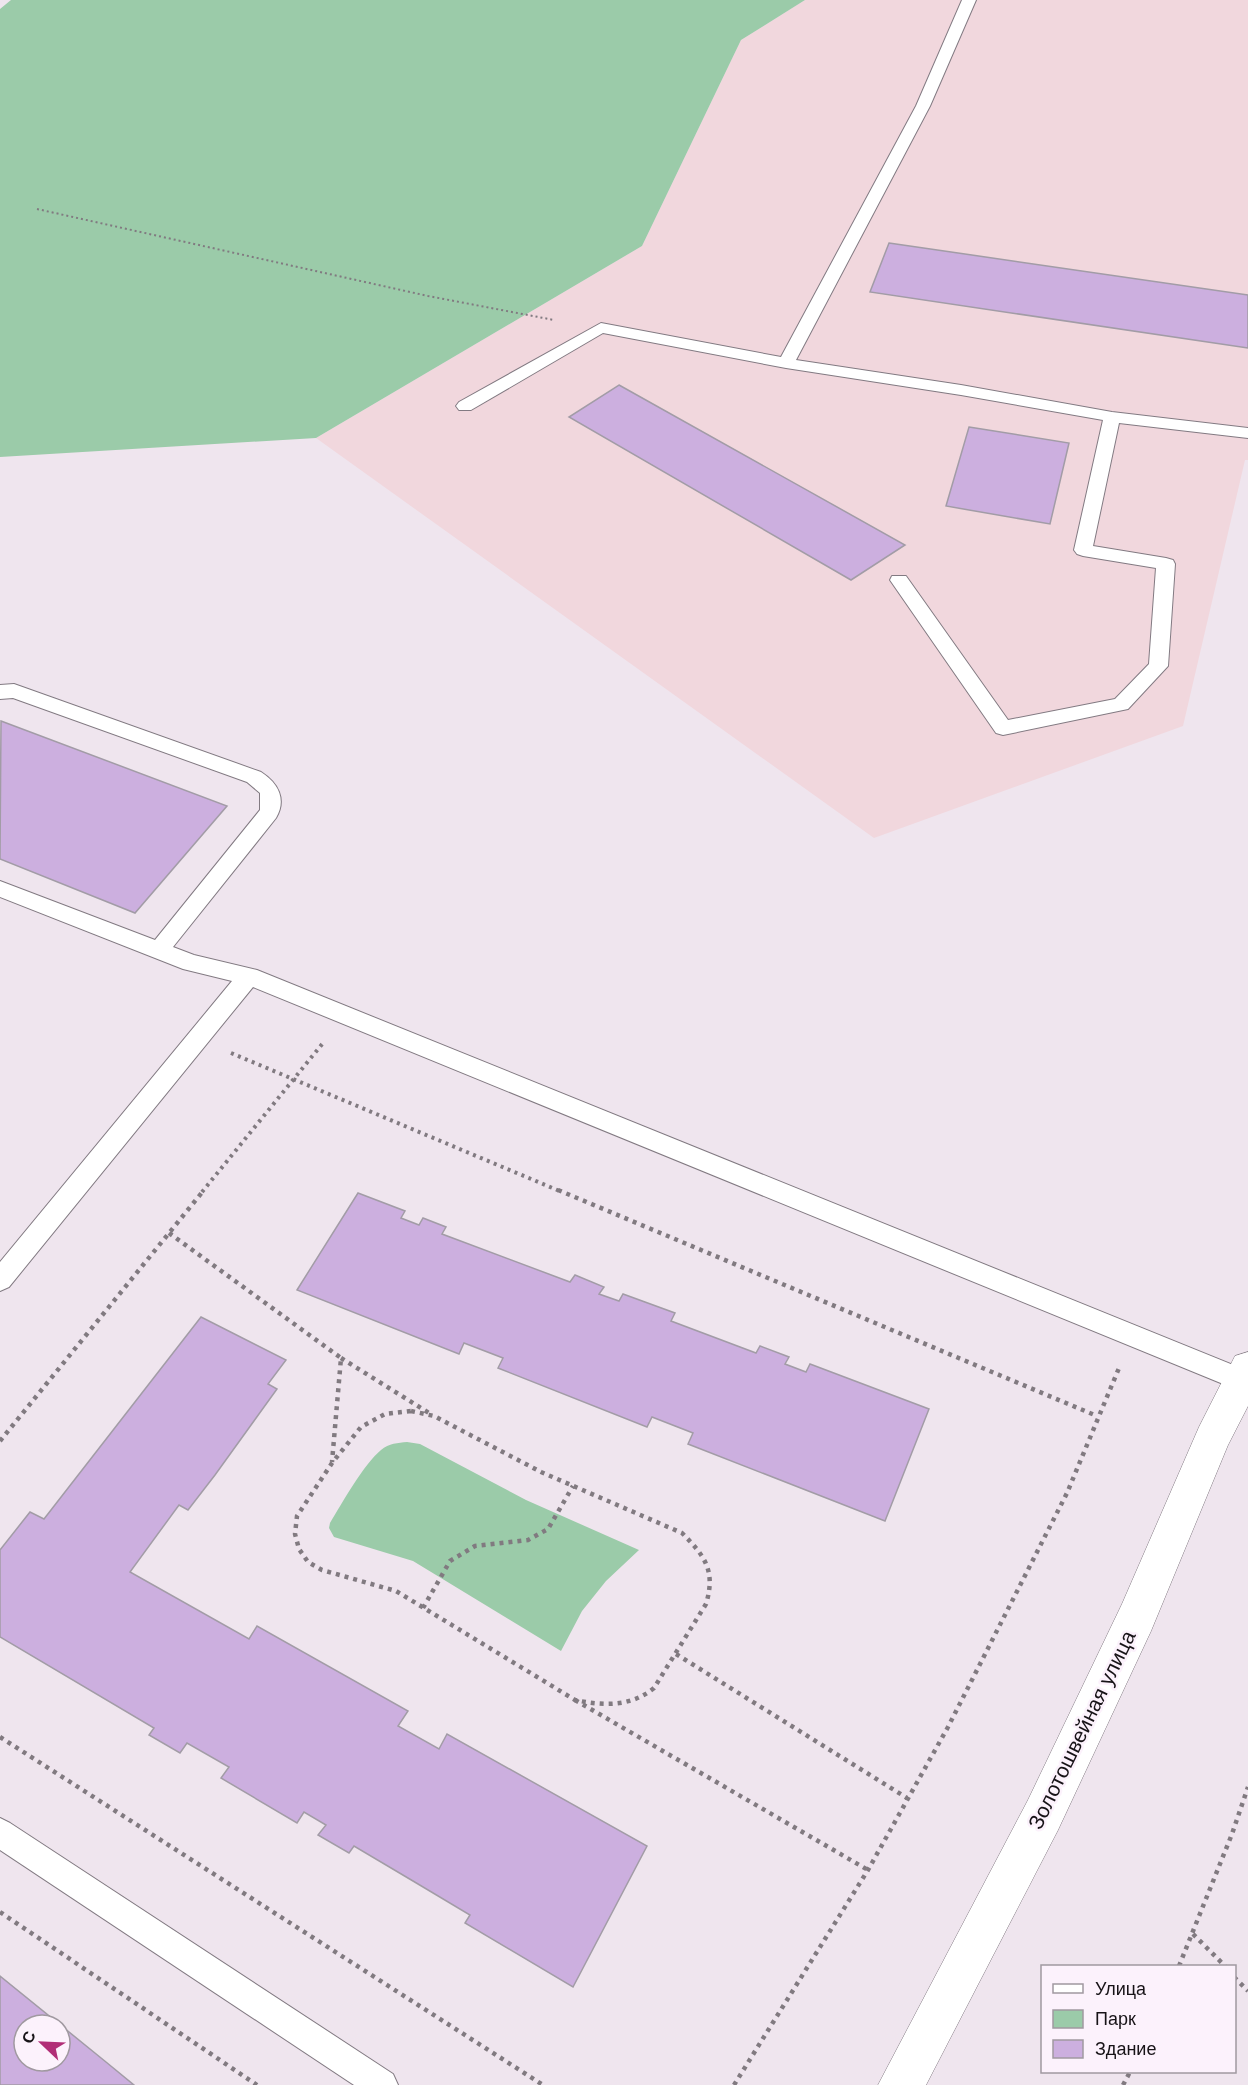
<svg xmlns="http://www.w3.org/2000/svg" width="1248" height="2085" font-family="Arial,sans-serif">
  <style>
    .industrial { fill: #f1d7dd }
    .green { fill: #9bcba9 }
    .building { fill: #ccafdf; stroke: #a29ca6; stroke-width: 1.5; fill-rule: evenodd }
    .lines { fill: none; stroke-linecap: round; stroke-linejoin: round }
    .service-casing { stroke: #827a82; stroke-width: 2 }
    .minor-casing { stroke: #827a82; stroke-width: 1 }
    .path-far2 { stroke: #817a80; stroke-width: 2; stroke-dasharray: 2 3; stroke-linecap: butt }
    .path-far1 { stroke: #817a80; stroke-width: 4; stroke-dasharray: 3 4.5; stroke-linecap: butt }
    .path { stroke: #817a80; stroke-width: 4.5; stroke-dasharray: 4 5; stroke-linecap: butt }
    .service { fill: #fff; fill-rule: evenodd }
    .minor { fill: #fff; fill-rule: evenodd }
    .labels { text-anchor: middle; stroke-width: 5; stroke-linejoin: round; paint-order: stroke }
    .near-street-label { font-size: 21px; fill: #171317; stroke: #fcf2fc }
  </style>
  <rect width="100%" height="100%" fill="#efe5ee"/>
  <path class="industrial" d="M805,0H1248V460H1245L1183,726L874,838L316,438L642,246L741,40Z"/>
  <g class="green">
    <path d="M11,0H805L741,40L642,246L316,438L0,457V9Z"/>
    <path d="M407,1442L420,1444L526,1500L639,1550L606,1581L582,1611L561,1651L413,1561L334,1537L329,1528L330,1523C342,1503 364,1464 381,1450C389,1443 398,1443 407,1442Z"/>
  </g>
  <g class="building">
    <path d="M889,243L1248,295V348L870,292Z"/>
    <path d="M619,385L905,545L851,580L569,417Z"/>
    <path d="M969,427L1069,443L1050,524L946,506Z"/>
    <path d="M1,721L227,806L135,913L0,859Z"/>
    <path d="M358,1193L405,1211L401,1218L419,1225L423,1218L446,1227L442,1234L570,1282L575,1275L604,1287L599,1294L619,1301L623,1294L675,1313L671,1321L756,1353L760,1346L789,1357L785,1364L806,1372L810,1364L929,1409L885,1521L688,1444L693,1433L652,1417L647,1427L498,1368L503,1358L464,1343L459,1354L297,1290Z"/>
    <path d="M201,1317L286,1360L268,1384L277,1389L215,1475L188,1510L179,1505L130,1572L249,1639L257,1626L408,1711L398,1726L439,1749L447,1734L647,1846L573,1987L465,1923L470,1915L413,1881L354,1846L349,1853L318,1835L326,1825L304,1812L297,1823L221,1778L229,1767L187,1743L180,1753L149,1735L154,1728L0,1637V1550L30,1512L44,1519Z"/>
    <path d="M0,1976L106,2062L134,2085H0ZM24,2025H60V2061H24Z"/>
  </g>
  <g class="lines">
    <defs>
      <g id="service">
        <path d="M962,0H976L930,106L796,360L961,385L1112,412L1248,428V438L1119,423L1093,546L1166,558L1173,560L1175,564L1168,666L1128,709L1003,735L996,733L890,580L892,576H906L1008,720L1115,699L1149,664L1156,568L1083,556L1077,554L1074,550L1103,420L961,395L786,368L603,333L471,410H459L456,406L459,402L601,323L781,357L916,106Z"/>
        <path d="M14,684L261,772C278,783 287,799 276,818L173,947L194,955L257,970L1248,1371V1389L1242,1391L1233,1388L253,987L9,1287L0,1291V1262L232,981L183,969L0,897V881L155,940L260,810V793L247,782L13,698L0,699V685Z"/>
        <path d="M0,1818L10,1823L393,2074L398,2085H354L0,1850Z"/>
      </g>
      <path id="minor" d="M1248,1352V1406L1228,1445L1151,1631L1058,1830L926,2085H878L1028,1800L1122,1604L1199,1427L1235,1356Z"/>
    </defs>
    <use href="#service" class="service-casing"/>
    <use href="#minor" class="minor-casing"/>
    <path class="path-far2" d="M37,209L428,296L554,320"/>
    <g class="path-far1">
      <path d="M231,1053L562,1192"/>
      <path d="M202,1192L323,1043"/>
    </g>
    <g class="path">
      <path d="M558,1190L1097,1416"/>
      <path d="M169,1233L341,1358L332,1462"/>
      <path d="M341,1358L429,1413"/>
      <path d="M411,1411L434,1416L541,1472L682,1533C705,1556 716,1571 706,1604L654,1688C631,1707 603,1706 575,1700L396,1591L322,1570L308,1562L299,1549L295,1534L297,1516L332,1463L361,1427L385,1414Z"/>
      <path d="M0,1441L204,1190"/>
      <path d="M423,1608L450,1561L475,1546L528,1540L548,1529L573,1486"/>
      <path d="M676,1654L907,1798"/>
      <path d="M575,1700L868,1870"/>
      <path d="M0,1737L543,2085"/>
      <path d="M0,1912L257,2085"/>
      <path d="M1193,1934L1225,1966"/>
      <path d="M1179,1966L1232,1834L1248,1787"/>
      <path d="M1234,1977L1248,1991"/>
      <path d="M734,2085L868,1870L948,1727L1067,1493L1119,1368"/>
      <path d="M1123,2085L1130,2072"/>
    </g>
    <use href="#service" class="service"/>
    <use href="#minor" class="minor"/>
  </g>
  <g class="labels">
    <g class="near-street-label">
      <text transform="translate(1082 1730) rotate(-64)" y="7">Золотошвейная улица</text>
    </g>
  </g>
  <rect x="1041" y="1965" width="195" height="108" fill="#fcf2fc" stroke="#a099a0" stroke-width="1.5"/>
  <rect x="1053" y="1984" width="30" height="9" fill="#ffffff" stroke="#a099a0" stroke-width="1.5"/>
  <text x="1095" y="1995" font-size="18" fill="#171317">Улица</text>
  <rect x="1053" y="2010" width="30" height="18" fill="#9bcba9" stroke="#a099a0" stroke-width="1.5"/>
  <text x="1095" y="2025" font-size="18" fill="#171317">Парк</text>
  <rect x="1053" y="2040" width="30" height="18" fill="#ccafdf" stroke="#a099a0" stroke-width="1.5"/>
  <text x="1095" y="2055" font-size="18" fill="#171317">Здание</text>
  <g transform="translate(42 2043) rotate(293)"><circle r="28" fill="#fcf2fc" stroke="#a099a0" stroke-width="1.5"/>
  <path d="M0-4.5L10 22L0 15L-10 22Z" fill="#b12e77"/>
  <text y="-9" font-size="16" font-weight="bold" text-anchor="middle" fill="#171317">С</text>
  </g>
</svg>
